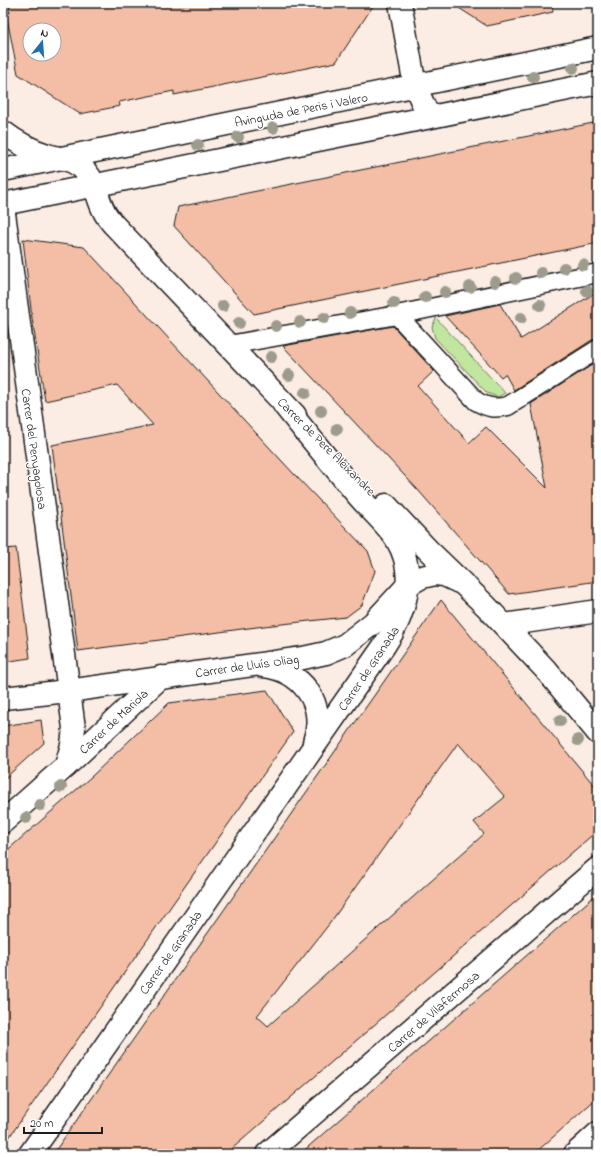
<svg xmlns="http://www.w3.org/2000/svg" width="601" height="1157" font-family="'Indie Flower',sans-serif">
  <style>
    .green { fill: #c1e6a0; stroke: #6e815e }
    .building { fill: #f3bea5; stroke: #1c1c1c; fill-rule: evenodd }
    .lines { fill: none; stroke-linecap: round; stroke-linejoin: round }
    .pedestrian-casing { stroke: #1c1c1c; stroke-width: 21 }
    .minor-casing { stroke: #1c1c1c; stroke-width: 25 }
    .primary-casing { stroke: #1c1c1c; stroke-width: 25 }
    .pedestrian { stroke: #fff; stroke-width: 18 }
    .minor { stroke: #fff; stroke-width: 22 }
    .primary { stroke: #fff; stroke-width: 22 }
    .tree { fill: #9c9b8c }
    .labels { text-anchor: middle; stroke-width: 3; stroke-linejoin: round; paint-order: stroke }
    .street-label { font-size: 13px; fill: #1c1c1c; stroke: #fff }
  </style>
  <rect width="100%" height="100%" fill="#fbece4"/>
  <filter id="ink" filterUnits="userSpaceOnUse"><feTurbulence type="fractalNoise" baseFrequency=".025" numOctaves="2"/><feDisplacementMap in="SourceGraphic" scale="8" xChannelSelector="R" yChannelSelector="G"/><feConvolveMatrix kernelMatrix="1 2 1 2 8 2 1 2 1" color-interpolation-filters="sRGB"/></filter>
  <g filter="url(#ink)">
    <path class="green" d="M436,318L505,393L498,397L487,393L435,338L432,327Z"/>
    <g class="building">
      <path d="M8,3H375L336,62L174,95V91L119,102L120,106L80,114L18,74L6,13H10ZM30,30H54V54H30Z"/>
      <path d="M451,3H552L553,12L487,26Z"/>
      <path d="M598,122V243L254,314L174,226L178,207Z"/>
      <path d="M23,239L84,247L293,473L368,551L375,571L362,605L346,617L264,626L78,651L52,445L153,425L117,385L45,401L32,318Z"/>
      <path d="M598,291V339L592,340L514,390L505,374L501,377L445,316L500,304L521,339Z"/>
      <path d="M393,326L434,371L418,386L469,443L486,427L547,488L531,404L598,361V581L509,594L418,490L283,346Z"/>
      <path d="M16,548L30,658L3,662V549Z"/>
      <path d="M441,600L598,790V830L226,1154H53ZM458,743L505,797L474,822L484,834L268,1026L257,1016L330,923Z"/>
      <path d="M267,690L293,732L3,1146V854L92,776L169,703Z"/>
      <path d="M41,720L44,743L3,780V726Z"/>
      <path d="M598,893V1097L534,1154H300Z"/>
    </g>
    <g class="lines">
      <defs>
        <g id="pedestrian">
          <path d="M397,315L476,401C488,408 495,409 508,406L598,349"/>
          <path d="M229,345L397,315L598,273"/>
        </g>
        <g id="minor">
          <path d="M400,3L415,86L429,117"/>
          <path d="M3,132C16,142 31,150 47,155C62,159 75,159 86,172C96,183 97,198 104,211C106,216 110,220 113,224L295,415"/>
          <path d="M3,206L74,728L72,745L66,766L3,822"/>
          <path d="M386,505L428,550L486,606L546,670L598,733"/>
          <path d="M504,625L598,611"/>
          <path d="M263,666C302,670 327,704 314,742"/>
          <path d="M3,698L68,691L303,658L326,653L345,645L373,623L408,585L422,577L435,574L444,575L459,582"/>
          <path d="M66,766L161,677"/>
          <path d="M30,1154L384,646C405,615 418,575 397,540C388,525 367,507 355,492C331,463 307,434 284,405"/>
          <path d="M267,1154L598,868"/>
          <path d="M575,1154L598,1133"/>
        </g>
        <g id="primary">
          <path d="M3,170L598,48"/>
          <path d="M3,204L598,83"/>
        </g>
      </defs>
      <use href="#pedestrian" class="pedestrian-casing"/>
      <use href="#minor" class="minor-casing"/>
      <use href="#primary" class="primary-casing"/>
      <use href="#pedestrian" class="pedestrian"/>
      <use href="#minor" class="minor"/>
      <use href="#primary" class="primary"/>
    </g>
    <g class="tree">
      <circle cx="573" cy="68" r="6"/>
      <circle cx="533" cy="77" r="6"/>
      <circle cx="273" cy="128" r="6"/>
      <circle cx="238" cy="137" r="6"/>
      <circle cx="198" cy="145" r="6"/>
      <circle cx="583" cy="265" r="6"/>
      <circle cx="564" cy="268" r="6"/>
      <circle cx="541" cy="273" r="6"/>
      <circle cx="516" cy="278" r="6"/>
      <circle cx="495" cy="282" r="6"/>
      <circle cx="470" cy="287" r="6"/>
      <circle cx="587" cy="291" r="6"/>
      <circle cx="445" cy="292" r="6"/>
      <circle cx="425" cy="297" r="6"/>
      <circle cx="394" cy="303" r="6"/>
      <circle cx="540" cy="305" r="6"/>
      <circle cx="223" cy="306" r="6"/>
      <circle cx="350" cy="313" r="6"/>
      <circle cx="324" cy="318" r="6"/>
      <circle cx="521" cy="318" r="6"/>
      <circle cx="300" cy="322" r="6"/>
      <circle cx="239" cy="323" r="6"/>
      <circle cx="276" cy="326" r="6"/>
      <circle cx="271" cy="357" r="6"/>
      <circle cx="289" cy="375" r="6"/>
      <circle cx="305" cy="393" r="6"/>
      <circle cx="321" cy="411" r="6"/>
      <circle cx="337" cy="429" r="6"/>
      <circle cx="560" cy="721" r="6"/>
      <circle cx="578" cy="740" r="6"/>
      <circle cx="61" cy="787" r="6"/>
      <circle cx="40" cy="805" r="6"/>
      <circle cx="26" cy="818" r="6"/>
    </g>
  </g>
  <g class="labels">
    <g class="street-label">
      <text transform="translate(301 109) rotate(-11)" y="5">Avinguda de Peris i Valero</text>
      <text transform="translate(327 446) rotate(45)" y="5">Carrer de Pere Aleixandre</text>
      <text transform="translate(35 449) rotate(82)" y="5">Carrer del Penyagolosa</text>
      <text transform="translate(247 665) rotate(-8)" y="5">Carrer de Lluís Oliag</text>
      <text transform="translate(368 668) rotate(-56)" y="5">Carrer de Granada</text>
      <text transform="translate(113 721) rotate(-43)" y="5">Carrer de Mariola</text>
      <text transform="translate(170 952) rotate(-55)" y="5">Carrer de Granada</text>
      <text transform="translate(433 1011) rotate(-41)" y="5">Carrer de Vilafermosa</text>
    </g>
  </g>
  <rect width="601" height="1157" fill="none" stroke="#fff" stroke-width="16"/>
  <rect x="8" y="8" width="585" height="1141" fill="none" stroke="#1c1c1c" stroke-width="1.5" filter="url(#ink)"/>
  <g transform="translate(42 42) rotate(17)"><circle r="19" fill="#ffffff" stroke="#a4a4a4"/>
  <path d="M0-3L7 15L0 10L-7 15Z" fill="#1f6fb2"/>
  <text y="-6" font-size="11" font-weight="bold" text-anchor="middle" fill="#1c1c1c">N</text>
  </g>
  <path d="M24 1127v6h78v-6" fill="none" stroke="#1c1c1c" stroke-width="2"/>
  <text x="30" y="1127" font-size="12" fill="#1c1c1c" stroke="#ffffff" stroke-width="3" paint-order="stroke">20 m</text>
</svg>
